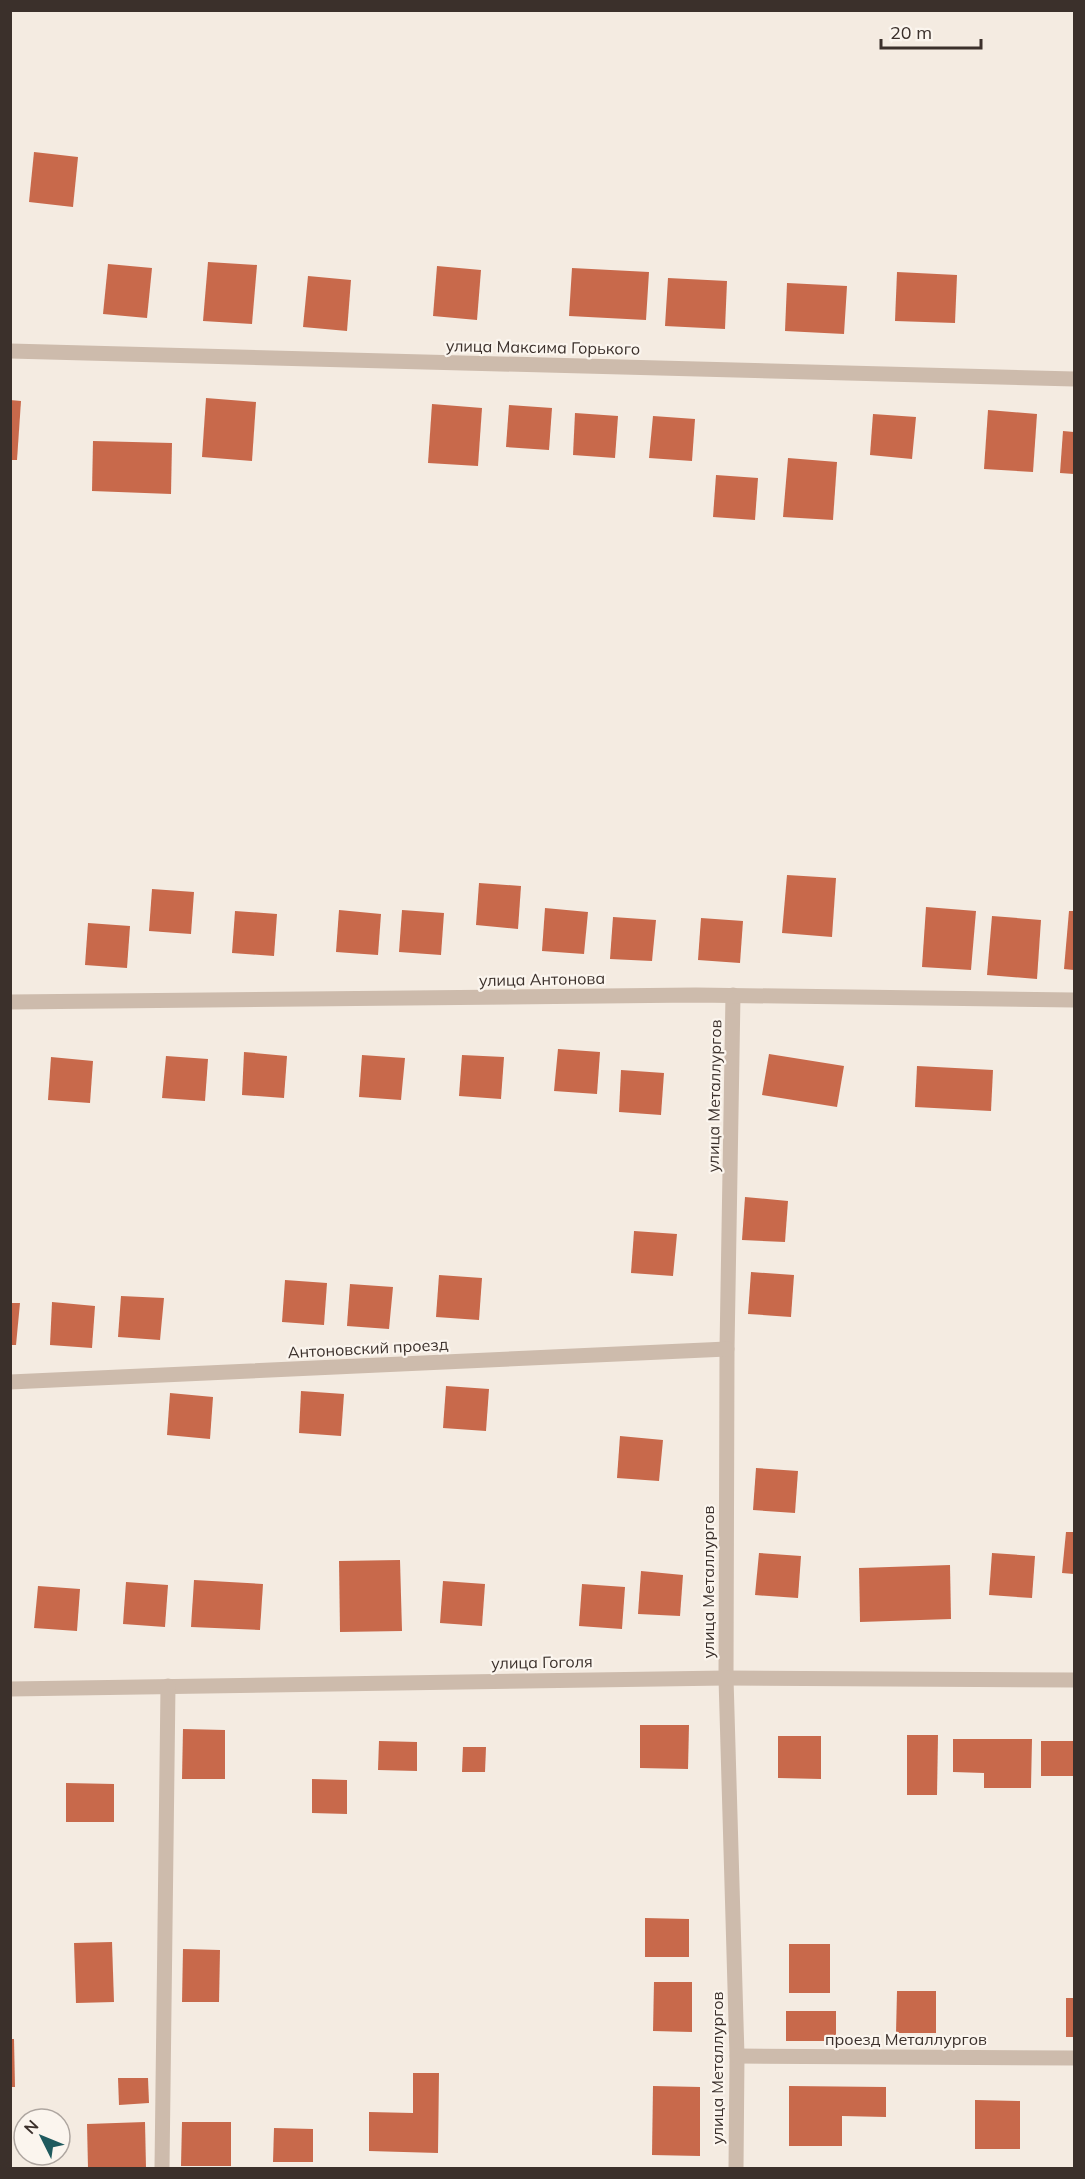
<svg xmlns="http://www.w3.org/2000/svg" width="1085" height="2179" font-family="Mulish,sans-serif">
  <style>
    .building { fill: #c8694b }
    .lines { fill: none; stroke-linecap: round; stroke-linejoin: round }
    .minor { stroke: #cdbbac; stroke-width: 15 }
    .labels { text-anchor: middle; stroke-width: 4.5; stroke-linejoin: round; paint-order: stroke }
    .street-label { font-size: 16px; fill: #3b302b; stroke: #fbf5ee }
  </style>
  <rect width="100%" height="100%" fill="#f4ebe1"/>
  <g class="building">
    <path d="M34,152L78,157L73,207L29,202Z"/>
    <path d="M208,262L257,265L252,324L203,321Z"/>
    <path d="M108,264L152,268L147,318L103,314Z"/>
    <path d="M437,266L481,270L477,320L433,316Z"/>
    <path d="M572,268L649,272L646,320L569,316Z"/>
    <path d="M897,272L957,275L955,323L895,321Z"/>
    <path d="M308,276L351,280L347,331L303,327Z"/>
    <path d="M668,278L727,281L725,329L665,326Z"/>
    <path d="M787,283L847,286L844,334L785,331Z"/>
    <path d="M206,398L256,402L252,461L202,457Z"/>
    <path d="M10,400L21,401L17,460H10Z"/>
    <path d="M432,404L482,408L478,466L428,463Z"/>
    <path d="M509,405L552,408L549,450L506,447Z"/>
    <path d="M988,410L1037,414L1033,472L984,469Z"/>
    <path d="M575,413L618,416L615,458L573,455Z"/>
    <path d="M873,414L916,417L912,459L870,455Z"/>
    <path d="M653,416L695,419L692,461L649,458Z"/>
    <path d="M1063,431L1074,432V474L1060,473Z"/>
    <path d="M93,441L172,443L171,494L92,491Z"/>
    <path d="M788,458L837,462L833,520L783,517Z"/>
    <path d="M716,475L758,478L755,520L713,517Z"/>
    <path d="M787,875L836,878L832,937L782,933Z"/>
    <path d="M479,883L521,886L518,929L476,925Z"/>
    <path d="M152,889L194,892L191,934L149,931Z"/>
    <path d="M926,907L976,911L971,970L922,967Z"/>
    <path d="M545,908L588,912L584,954L542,951Z"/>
    <path d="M339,910L381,914L378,955L336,952Z"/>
    <path d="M402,910L444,913L441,955L399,952Z"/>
    <path d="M235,911L277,914L274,956L232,953Z"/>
    <path d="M1069,911H1074V970L1064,969Z"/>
    <path d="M992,916L1041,920L1037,979L987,975Z"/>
    <path d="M613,917L656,920L652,961L610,959Z"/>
    <path d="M701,918L743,921L740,963L698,960Z"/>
    <path d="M88,923L130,926L127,968L85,965Z"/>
    <path d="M558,1049L600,1052L597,1094L554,1091Z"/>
    <path d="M244,1052L287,1056L284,1098L242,1095Z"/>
    <path d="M769,1054L844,1066L837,1107L762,1095Z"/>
    <path d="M362,1055L405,1058L401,1100L359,1097Z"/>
    <path d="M462,1055L504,1057L501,1099L459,1096Z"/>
    <path d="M166,1056L208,1059L205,1101L162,1098Z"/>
    <path d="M51,1057L93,1061L90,1103L48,1100Z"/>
    <path d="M917,1066L993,1070L991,1111L915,1107Z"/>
    <path d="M621,1070L664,1073L661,1115L619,1112Z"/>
    <path d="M745,1197L788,1201L785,1242L742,1240Z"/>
    <path d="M634,1231L677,1234L673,1276L631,1273Z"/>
    <path d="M751,1272L794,1275L791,1317L748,1314Z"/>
    <path d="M439,1275L482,1278L479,1320L436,1317Z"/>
    <path d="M285,1280L327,1283L324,1325L282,1322Z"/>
    <path d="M350,1284L393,1287L389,1329L347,1326Z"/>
    <path d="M121,1296L164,1298L160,1340L118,1337Z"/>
    <path d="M52,1302L95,1306L92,1348L50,1345Z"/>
    <path d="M10,1303H20L16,1345H10Z"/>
    <path d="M446,1386L489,1389L486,1431L443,1428Z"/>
    <path d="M301,1391L344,1394L341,1436L299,1433Z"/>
    <path d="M170,1393L213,1397L210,1439L167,1435Z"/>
    <path d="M620,1436L663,1440L659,1481L617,1478Z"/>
    <path d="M756,1468L798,1471L795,1513L753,1510Z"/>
    <path d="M1066,1532H1074V1574L1062,1573Z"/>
    <path d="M759,1553L801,1556L798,1598L755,1595Z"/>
    <path d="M992,1553L1035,1556L1032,1598L989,1595Z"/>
    <path d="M400,1560L402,1631L340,1632L339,1561Z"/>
    <path d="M950,1565L951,1619L860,1622L859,1568Z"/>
    <path d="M641,1571L683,1575L680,1616L638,1614Z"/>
    <path d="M194,1580L263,1584L260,1630L191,1627Z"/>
    <path d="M443,1581L485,1584L482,1626L440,1623Z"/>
    <path d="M126,1582L168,1585L165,1627L123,1624Z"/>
    <path d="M582,1584L625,1587L622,1629L579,1626Z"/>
    <path d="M38,1586L80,1589L77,1631L34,1628Z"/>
    <path d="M640,1725H689L688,1769L640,1768Z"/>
    <path d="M183,1729L225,1730V1779H182Z"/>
    <path d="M907,1735H938L937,1795H907Z"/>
    <path d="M778,1736H821V1779L778,1778Z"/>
    <path d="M953,1739H1032L1031,1788H984V1773L953,1772Z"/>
    <path d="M379,1741L417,1742V1771L378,1770Z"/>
    <rect x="1041" y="1741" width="33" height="35"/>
    <path d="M463,1747H486L485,1772H462Z"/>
    <path d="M312,1779L347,1780V1814L312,1813Z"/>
    <path d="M66,1783L114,1784V1822H66Z"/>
    <path d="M645,1918L689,1919V1957H645Z"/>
    <path d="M112,1942L114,2002L76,2003L74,1943Z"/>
    <rect x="789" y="1944" width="41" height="49"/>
    <path d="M183,1949L220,1950L219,2002H182Z"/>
    <path d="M654,1982H692V2032L653,2031Z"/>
    <path d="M897,1991H936V2033H896Z"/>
    <rect x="1066" y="1998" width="8" height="39"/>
    <rect x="786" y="2011" width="50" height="30"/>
    <path d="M10,2039H14L15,2087H10Z"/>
    <path d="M413,2073H439L438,2153L369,2151V2112L413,2113Z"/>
    <path d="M118,2078H148L149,2103L119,2105Z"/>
    <path d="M653,2086L700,2087V2156L652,2155Z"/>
    <path d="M789,2086L886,2087V2117L842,2116V2146H789Z"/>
    <path d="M975,2100L1020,2101V2149H975Z"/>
    <path d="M145,2122L146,2168H88L87,2124Z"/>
    <path d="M182,2122H231V2166H181Z"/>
    <path d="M274,2128L313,2129V2162H273Z"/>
  </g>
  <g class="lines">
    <g class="minor">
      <path d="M10,351L1074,379"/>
      <path d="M733,995L727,1349L726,1678L737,2056L736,2168"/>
      <path d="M10,1002L696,995L1074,1000"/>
      <path d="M10,1382L727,1349"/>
      <path d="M10,1689L726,1678L1074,1680"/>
      <path d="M737,2056L1074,2058"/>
      <path d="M162,2168L168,1686"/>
    </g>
  </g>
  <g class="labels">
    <g class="street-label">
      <text transform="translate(543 347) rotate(1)" y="6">улица Максима Горького</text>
      <text transform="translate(542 979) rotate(-1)" y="6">улица Антонова</text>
      <text transform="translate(714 1096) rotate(-89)" y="6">улица Металлургов</text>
      <text transform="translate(368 1348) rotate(-3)" y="6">Антоновский проезд</text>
      <text transform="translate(708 1582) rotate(-90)" y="6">улица Металлургов</text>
      <text transform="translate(542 1662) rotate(-1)" y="6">улица Гоголя</text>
      <text x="906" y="2045">проезд Металлургов</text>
      <text transform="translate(717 2068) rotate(-90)" y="6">улица Металлургов</text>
    </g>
  </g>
  <rect width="1085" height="2179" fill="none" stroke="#3b302b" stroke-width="24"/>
  <g transform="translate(42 2137) rotate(313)"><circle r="28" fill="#fbf5ee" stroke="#aea6a0" stroke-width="1.5"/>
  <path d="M0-4.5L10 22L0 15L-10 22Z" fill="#1f5a5e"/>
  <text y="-9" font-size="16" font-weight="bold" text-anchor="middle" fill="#3b302b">N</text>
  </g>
  <path d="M881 39v9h100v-9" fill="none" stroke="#3b302b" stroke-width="3"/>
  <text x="890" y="39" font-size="18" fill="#3b302b" stroke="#fbf5ee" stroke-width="4.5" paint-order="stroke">20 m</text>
</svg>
